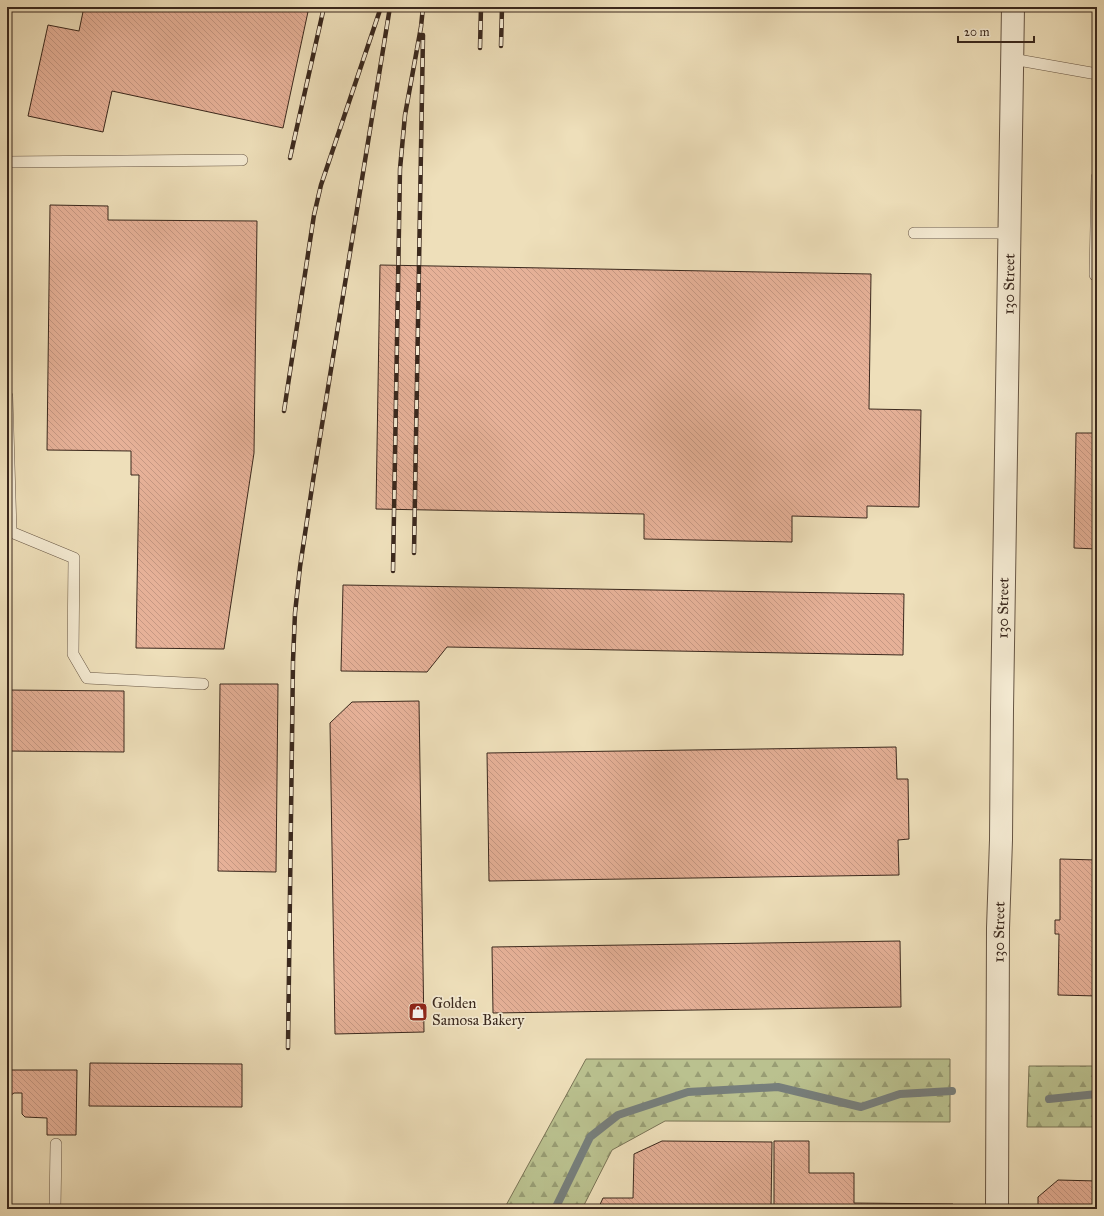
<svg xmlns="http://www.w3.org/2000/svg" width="1104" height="1216" font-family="'IM FELL Great Primer',serif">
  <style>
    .forest { fill: url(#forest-firs); stroke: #7a7456 }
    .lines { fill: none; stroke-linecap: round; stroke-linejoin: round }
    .stream { stroke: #777f7c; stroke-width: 8 }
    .building { fill: url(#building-back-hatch); stroke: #3a281d }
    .lane-casing { stroke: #675644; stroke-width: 12 }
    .street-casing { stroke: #675644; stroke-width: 24 }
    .lane { stroke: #f4ead2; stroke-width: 11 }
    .street { stroke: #f4ead2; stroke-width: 22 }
    .rail-casing { stroke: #3a281d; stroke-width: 4.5 }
    .rail { stroke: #f4ead2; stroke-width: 3; stroke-dasharray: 9; stroke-linecap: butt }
    .labels { text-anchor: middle; stroke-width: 3.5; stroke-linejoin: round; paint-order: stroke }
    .street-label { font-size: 15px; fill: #3a281d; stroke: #f4ead2 }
    .poi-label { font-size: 15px; fill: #3a281d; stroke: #f4ead2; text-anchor: start }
  </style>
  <defs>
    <pattern id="forest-firs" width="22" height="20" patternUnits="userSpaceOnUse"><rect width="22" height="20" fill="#bac18f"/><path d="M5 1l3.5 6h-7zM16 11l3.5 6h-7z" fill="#989d74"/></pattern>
    <pattern id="building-back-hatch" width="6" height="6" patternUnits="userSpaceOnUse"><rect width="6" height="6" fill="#e6b198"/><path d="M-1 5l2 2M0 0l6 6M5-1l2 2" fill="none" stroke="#c69883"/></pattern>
  </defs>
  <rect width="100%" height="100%" fill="#eedfba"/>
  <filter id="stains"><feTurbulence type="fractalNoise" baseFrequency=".005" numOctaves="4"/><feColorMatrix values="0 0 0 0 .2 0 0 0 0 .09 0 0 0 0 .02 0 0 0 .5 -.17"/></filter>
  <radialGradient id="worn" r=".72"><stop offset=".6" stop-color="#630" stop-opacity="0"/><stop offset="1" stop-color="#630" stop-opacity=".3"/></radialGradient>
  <g class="forest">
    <path d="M586,1059H950V1122L665,1121L612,1150L582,1209H504Z"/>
    <path d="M1029,1066H1097V1127H1027Z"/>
  </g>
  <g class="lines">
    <g class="stream">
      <path d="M1049,1099L1097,1094"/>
      <path d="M555,1209L590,1137L618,1115L688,1092L778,1087L861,1107L900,1094L952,1091"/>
    </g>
  </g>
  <g class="building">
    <path d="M84,7H309L283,128L112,91L103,132L28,116L48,25L79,31Z"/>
    <path d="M50,205L108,206V220L257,221L254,453L224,649L136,648L139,475H131V451L47,450Z"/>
    <path d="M380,265L871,274L869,409L921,410L919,507L867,506V518L792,516V542L644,539V514L376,509Z"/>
    <path d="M1076,433H1097V549L1074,548Z"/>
    <path d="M343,585L904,594L903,655L447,647L427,672L341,671Z"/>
    <path d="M220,684H278L276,872L218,871Z"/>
    <path d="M7,690L124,691V752L7,751Z"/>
    <path d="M419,701L424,1032L335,1034L330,723L352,702Z"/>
    <path d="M896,747L897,779H908L909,839L898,840L899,875L489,881L487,753Z"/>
    <path d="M7,855H10L9,1027H7Z"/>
    <path d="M1060,859L1097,860V996L1058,995L1059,934H1055V920H1060Z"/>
    <path d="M900,941L901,1007L493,1013L492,947Z"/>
    <path d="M90,1063L242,1064V1107L89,1106Z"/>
    <path d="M7,1070H77L76,1135H47V1118L25,1117L22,1114V1093H14L7,1098Z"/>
    <path d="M662,1141L772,1142L771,1209H598L603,1198H633L634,1154Z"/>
    <path d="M774,1141H809V1173H854V1203L953,1204V1209H774Z"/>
    <path d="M1058,1180L1097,1181V1209H1038V1197Z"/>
  </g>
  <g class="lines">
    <defs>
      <g id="lane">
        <path d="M1012,59L1097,74"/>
        <path d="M7,162L242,160"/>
        <path d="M914,233H1010"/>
        <path d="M1095,275L1097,177"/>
        <path d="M7,396L11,532L74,558L73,654L87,678L203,684"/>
        <path d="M55,1209L56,1144"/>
      </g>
      <path id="street" d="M997,1209L998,928L1001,840L1002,709L1013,7"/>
    </defs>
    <use href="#lane" class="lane-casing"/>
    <use href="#street" class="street-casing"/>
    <use href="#lane" class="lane"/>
    <use href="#street" class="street"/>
    <defs>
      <g id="rail">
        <path d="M501,46L502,7"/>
        <path d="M480,48L481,7"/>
        <path d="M290,158L324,7"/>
        <path d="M284,411L314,215L321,185L381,7"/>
        <path d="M414,553L423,35"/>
        <path d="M393,571L400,169L405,115L421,27L423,7"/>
        <path d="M288,1048L293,661L295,613L300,567L314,474L390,7"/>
      </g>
    </defs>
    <use href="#rail" class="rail-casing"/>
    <use href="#rail" class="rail"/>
  </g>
  <defs>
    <symbol id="shop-square" viewBox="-11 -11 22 22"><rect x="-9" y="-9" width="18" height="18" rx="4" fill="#8f2418" stroke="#f4ead2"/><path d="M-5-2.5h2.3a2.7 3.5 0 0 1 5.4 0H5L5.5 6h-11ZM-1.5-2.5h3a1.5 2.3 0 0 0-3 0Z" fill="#fff"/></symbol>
  </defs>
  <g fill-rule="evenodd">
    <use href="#shop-square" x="407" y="1001" width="22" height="22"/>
  </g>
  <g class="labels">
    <g class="street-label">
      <text transform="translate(1009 284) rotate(-89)" y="5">130 Street</text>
      <text transform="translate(1003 608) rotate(-89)" y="5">130 Street</text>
      <text transform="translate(999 932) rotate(-89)" y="5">130 Street</text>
    </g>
    <g class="poi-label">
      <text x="432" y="1008">Golden<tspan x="432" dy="17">Samosa Bakery</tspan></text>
    </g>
  </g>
  <rect width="1104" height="1216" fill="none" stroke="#eedfba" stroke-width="24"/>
  <rect x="8" y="8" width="1088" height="1200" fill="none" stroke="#3a281d" stroke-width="2"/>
  <rect x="12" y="12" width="1080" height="1192" fill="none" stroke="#3a281d"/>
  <path d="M958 36v6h76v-6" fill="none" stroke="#3a281d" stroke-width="2"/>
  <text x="964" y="36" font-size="12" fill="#3a281d" stroke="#f4ead2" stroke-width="3" paint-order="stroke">20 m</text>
  <rect width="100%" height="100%" filter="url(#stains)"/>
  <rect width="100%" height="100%" fill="url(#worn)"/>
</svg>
